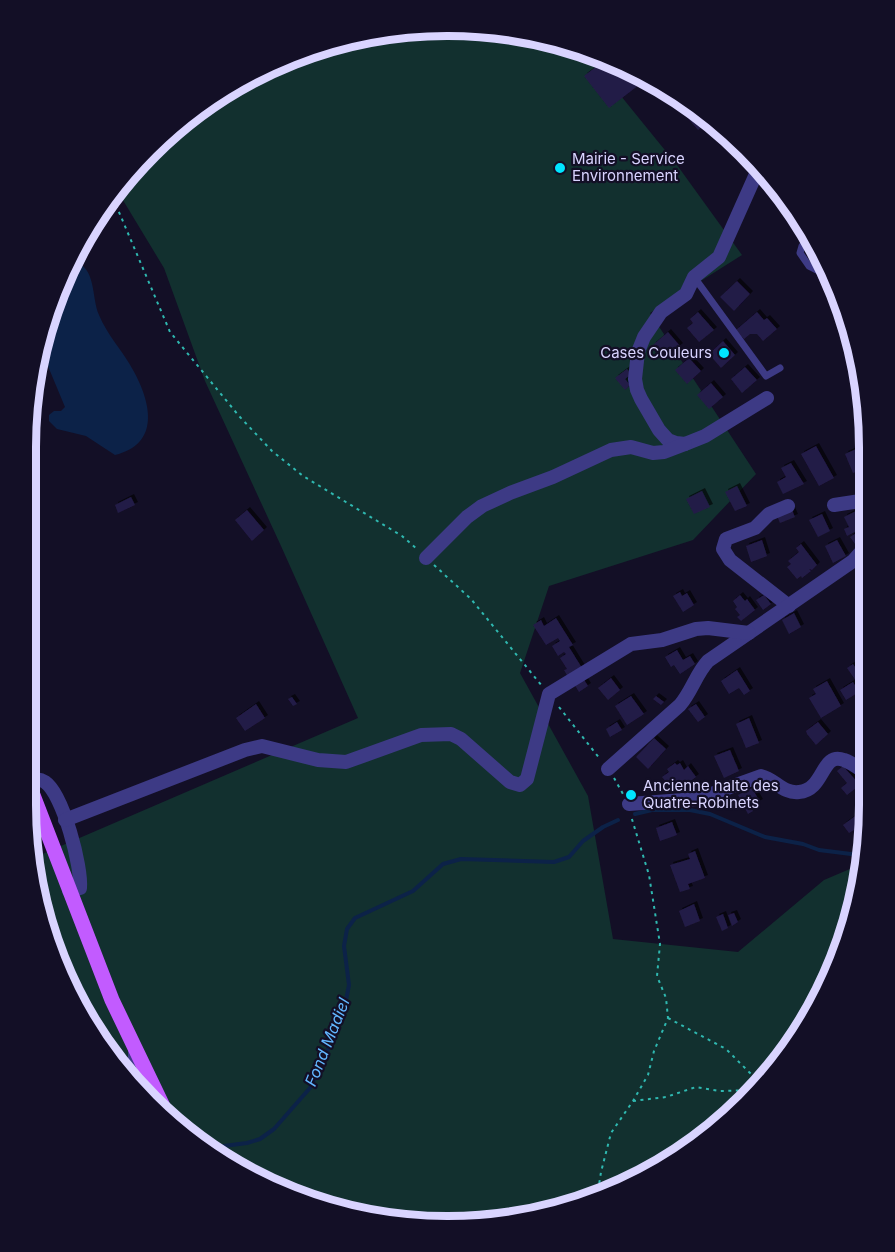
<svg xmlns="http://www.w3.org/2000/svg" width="895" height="1252" font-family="Inter,sans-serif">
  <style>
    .green { fill: #12302f }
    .water { fill: #0c2248 }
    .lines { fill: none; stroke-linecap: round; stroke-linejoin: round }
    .stream { stroke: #0c2248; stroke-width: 4 }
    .building { fill: #241b47; filter: url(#shadow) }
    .path { stroke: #2fb8b0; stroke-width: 2; stroke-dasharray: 3 4.5; stroke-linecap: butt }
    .lane { stroke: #3d3a85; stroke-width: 7 }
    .street { stroke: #3d3a85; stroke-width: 14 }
    .primary { stroke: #c25bff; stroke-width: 15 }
    .poi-dot { fill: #00e5ff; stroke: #130f26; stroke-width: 2 }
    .labels { text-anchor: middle; stroke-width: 4.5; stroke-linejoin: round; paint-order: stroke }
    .poi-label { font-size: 15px; fill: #d9d4ff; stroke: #130f26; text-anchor: start }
    .water-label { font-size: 16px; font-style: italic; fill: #62b6ff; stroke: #130f26 }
    .rim { fill: none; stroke: #d9d4ff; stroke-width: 8 }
  </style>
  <defs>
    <filter id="shadow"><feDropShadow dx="3" dy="-3" stdDeviation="0" flood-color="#0009"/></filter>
  </defs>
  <rect width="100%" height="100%" fill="#130f26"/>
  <path class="green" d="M475,26L557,40L601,57L595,64L677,165L742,255L650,313L756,474L693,540L549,586L520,673L588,796L613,939L738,952L824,880L864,863L855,913L826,991L782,1062L725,1122L609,1194L502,1223H392L261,1183L170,1122L96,1039L40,914L33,858L358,718L281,546L205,381L164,268L118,192L170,130L237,82L312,48L393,29Z"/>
  <path class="water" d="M73,261C97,267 91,297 99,315C107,335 123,351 133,370C151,402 161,444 115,455L86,436L57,429L49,421V415L54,411H61L65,407L40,347Z"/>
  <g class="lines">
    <g class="stream">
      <path d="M635,814L652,810H690L710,814L765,837L803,844L819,850L851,854L865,852"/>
      <path d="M208,1148L247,1143L260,1139L274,1129L310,1088L325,1057L345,1005L349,985L344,946L347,929L355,918L413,891L443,864L461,859L554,862L569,857L583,841L603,827L618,820"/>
    </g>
  </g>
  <g class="building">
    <path d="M601,57L634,69L648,78L609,108L584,76L601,63L598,59Z"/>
    <path d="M695,107L705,113L724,131L720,134L708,121L698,130L686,116Z"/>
    <path d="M737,281L750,294L734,311L720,297Z"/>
    <path d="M841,309L843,318L841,321L836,315Z"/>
    <path d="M698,312L714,330L699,342L687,328L693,323L690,319Z"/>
    <path d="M757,312L764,320L767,318L777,329L763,341L757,334H750L744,339L736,330Z"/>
    <path d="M668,332L680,346L665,358L653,345Z"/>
    <path d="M723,341L735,355L721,368L709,354Z"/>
    <path d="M689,358L701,371L687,384L675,370Z"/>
    <path d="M745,367L757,380L742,393L731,379Z"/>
    <path d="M627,369L631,374L625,379L630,385L625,390L615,378Z"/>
    <path d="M711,383L723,397L709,409L697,395Z"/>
    <path d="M816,446L834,478L819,486L801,454Z"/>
    <path d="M863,446L866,455V468L853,473L845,454Z"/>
    <path d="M791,463L804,484L783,494L777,482L786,477L781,468Z"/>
    <path d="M737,486L747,506L735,511L725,492Z"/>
    <path d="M702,491L710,507L694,514L686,499Z"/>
    <path d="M131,497L135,505L118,513L115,505Z"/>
    <path d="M247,510L264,530L252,541L235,520Z"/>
    <path d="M792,510L795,517L780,523L777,516Z"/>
    <path d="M856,511L864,527L847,536L844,529L849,527L844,517Z"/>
    <path d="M822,514L830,531L818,537L809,520Z"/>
    <path d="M858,532L863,540L855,544L850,537Z"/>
    <path d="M762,540L767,556L751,562L746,546Z"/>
    <path d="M837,540L846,556L833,563L825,546Z"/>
    <path d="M801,544L817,565L812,570L809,569L811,571L802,578L801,576L797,579L787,567L791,564L788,561L799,552L796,548Z"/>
    <path d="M680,592L682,596L687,593L694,605L683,612L673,596Z"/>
    <path d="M740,595L745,601L747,599L755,610L741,621L737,617L740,615L735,609L737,607L733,601Z"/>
    <path d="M764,595L771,604L763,610L756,600Z"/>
    <path d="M794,613L801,627L789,634L782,620Z"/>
    <path d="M556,618L573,645L569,647L582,668L568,677L564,670L567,669L560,658L566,654L564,652L558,656L552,646L560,641L558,638L546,645L533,625L541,620L544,626Z"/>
    <path d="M677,650L683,660L690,656L695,664L680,674L674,665L671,667L665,657Z"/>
    <path d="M853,664L857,670L864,666L868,672V683L861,688L847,668Z"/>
    <path d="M737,670L750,691L744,695L739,688L729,694L721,681Z"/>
    <path d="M583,678L588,686L579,692L574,684Z"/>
    <path d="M611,678L620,690L608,700L598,688Z"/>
    <path d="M827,681L841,706L821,718L809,698L816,694L813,689Z"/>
    <path d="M853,682L859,692L846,700L840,690Z"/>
    <path d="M631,696L644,714L627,725L615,706Z"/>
    <path d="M656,696L664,702L661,705L653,699Z"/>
    <path d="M292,697L297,704L293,706L288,699Z"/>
    <path d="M256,704L265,718L245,731L236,718Z"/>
    <path d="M696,704L705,717L698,722L688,709Z"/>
    <path d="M749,718L759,743L746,748L736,724Z"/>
    <path d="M617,722L622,730L610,737L606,729Z"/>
    <path d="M818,722L828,734L816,745L807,734L806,731Z"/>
    <path d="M654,738L666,749L648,769L636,757Z"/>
    <path d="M730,750L739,771L724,778L714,756Z"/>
    <path d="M675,763L677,765L680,763L684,770L688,766L696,777L677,791L670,780L666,782L662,777L669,772L667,769Z"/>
    <path d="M843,766L860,785L847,795L841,788L847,783L837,771Z"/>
    <path d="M752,788L760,802L750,807L753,811L748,814L738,795Z"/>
    <path d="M858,814L864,824L849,833L843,825Z"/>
    <path d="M672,822L677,835L660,841L656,828Z"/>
    <path d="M695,851L705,878L688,884L690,889L680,892L670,865L690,859L688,854Z"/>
    <path d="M694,904L700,921L685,927L679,911Z"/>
    <path d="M734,913L738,922L732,926L728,915Z"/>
    <path d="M723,914L728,928L722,931L716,917Z"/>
  </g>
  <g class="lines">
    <g class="path">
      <path d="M113,198L170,332L239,416L272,451L303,476L402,536L417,549"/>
      <path d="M434,565L471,599L542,686"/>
      <path d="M559,707L600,759"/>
      <path d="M614,778L623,794"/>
      <path d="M668,1018L726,1049L761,1084"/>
      <path d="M633,1101L666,1097L696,1087L720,1091L756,1090"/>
      <path d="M597,1198L601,1172L611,1133L633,1101L648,1075L654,1051L668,1018L666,998L657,976L660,944L649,875L631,816"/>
    </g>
    <g class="lane">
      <path d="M812,240L802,246L800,253L809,266L819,271"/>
      <path d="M817,248L819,271L828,290"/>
      <path d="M694,277L766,376L780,368"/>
    </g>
    <g class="street">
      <path d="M760,165L719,257L694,277L686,294L661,312L644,337L638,352L635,379L637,390L641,399L659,430L668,440L676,443L685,444L705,436L767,398"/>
      <path d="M834,505L867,500"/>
      <path d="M788,506L769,514L755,528L726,539L723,549L730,560L789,606"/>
      <path d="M426,558L467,517L482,506L510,493L553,477L611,450L631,447L653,453L664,452L685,444"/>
      <path d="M608,769L680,705C692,691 696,674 708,661L853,561L867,545"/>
      <path d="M27,780C34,779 39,778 45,782C63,794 82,867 80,888L69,891"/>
      <path d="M629,804L697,799L761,776C775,779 783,794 799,792C825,790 821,751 844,760C853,763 861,770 868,775"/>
      <path d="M65,820L245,750L262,746L318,760L346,762L421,735L451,734L461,739L510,782L520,785L527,779L549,694L631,644L662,640L696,629L708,628L749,633"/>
      <path d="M135,1048V1070L142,1090"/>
    </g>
    <path class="primary" d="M26,777L112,1000L171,1123"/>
  </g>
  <g class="poi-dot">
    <circle cx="560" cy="168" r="6"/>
    <circle cx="724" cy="353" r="6"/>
    <circle cx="631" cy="795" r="6"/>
  </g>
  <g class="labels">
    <g class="poi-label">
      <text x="572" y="164">Mairie - Service<tspan x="572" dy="17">Environnement</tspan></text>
      <text x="712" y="358" text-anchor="end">Cases Couleurs</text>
      <text x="643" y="791">Ancienne halte des<tspan x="643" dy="17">Quatre-Robinets</tspan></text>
    </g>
    <g class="water-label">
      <text transform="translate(327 1042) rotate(-68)" y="6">Fond Madiel</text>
    </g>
  </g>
  <path d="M0 0H895V1252H0ZM447 36H448A411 411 0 0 1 859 447V805A411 411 0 0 1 448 1216H447A411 411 0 0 1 36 805V447A411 411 0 0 1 447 36Z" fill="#130f26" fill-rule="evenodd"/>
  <path class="rim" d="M447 36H448A411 411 0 0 1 859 447V805A411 411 0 0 1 448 1216H447A411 411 0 0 1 36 805V447A411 411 0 0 1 447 36Z"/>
</svg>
